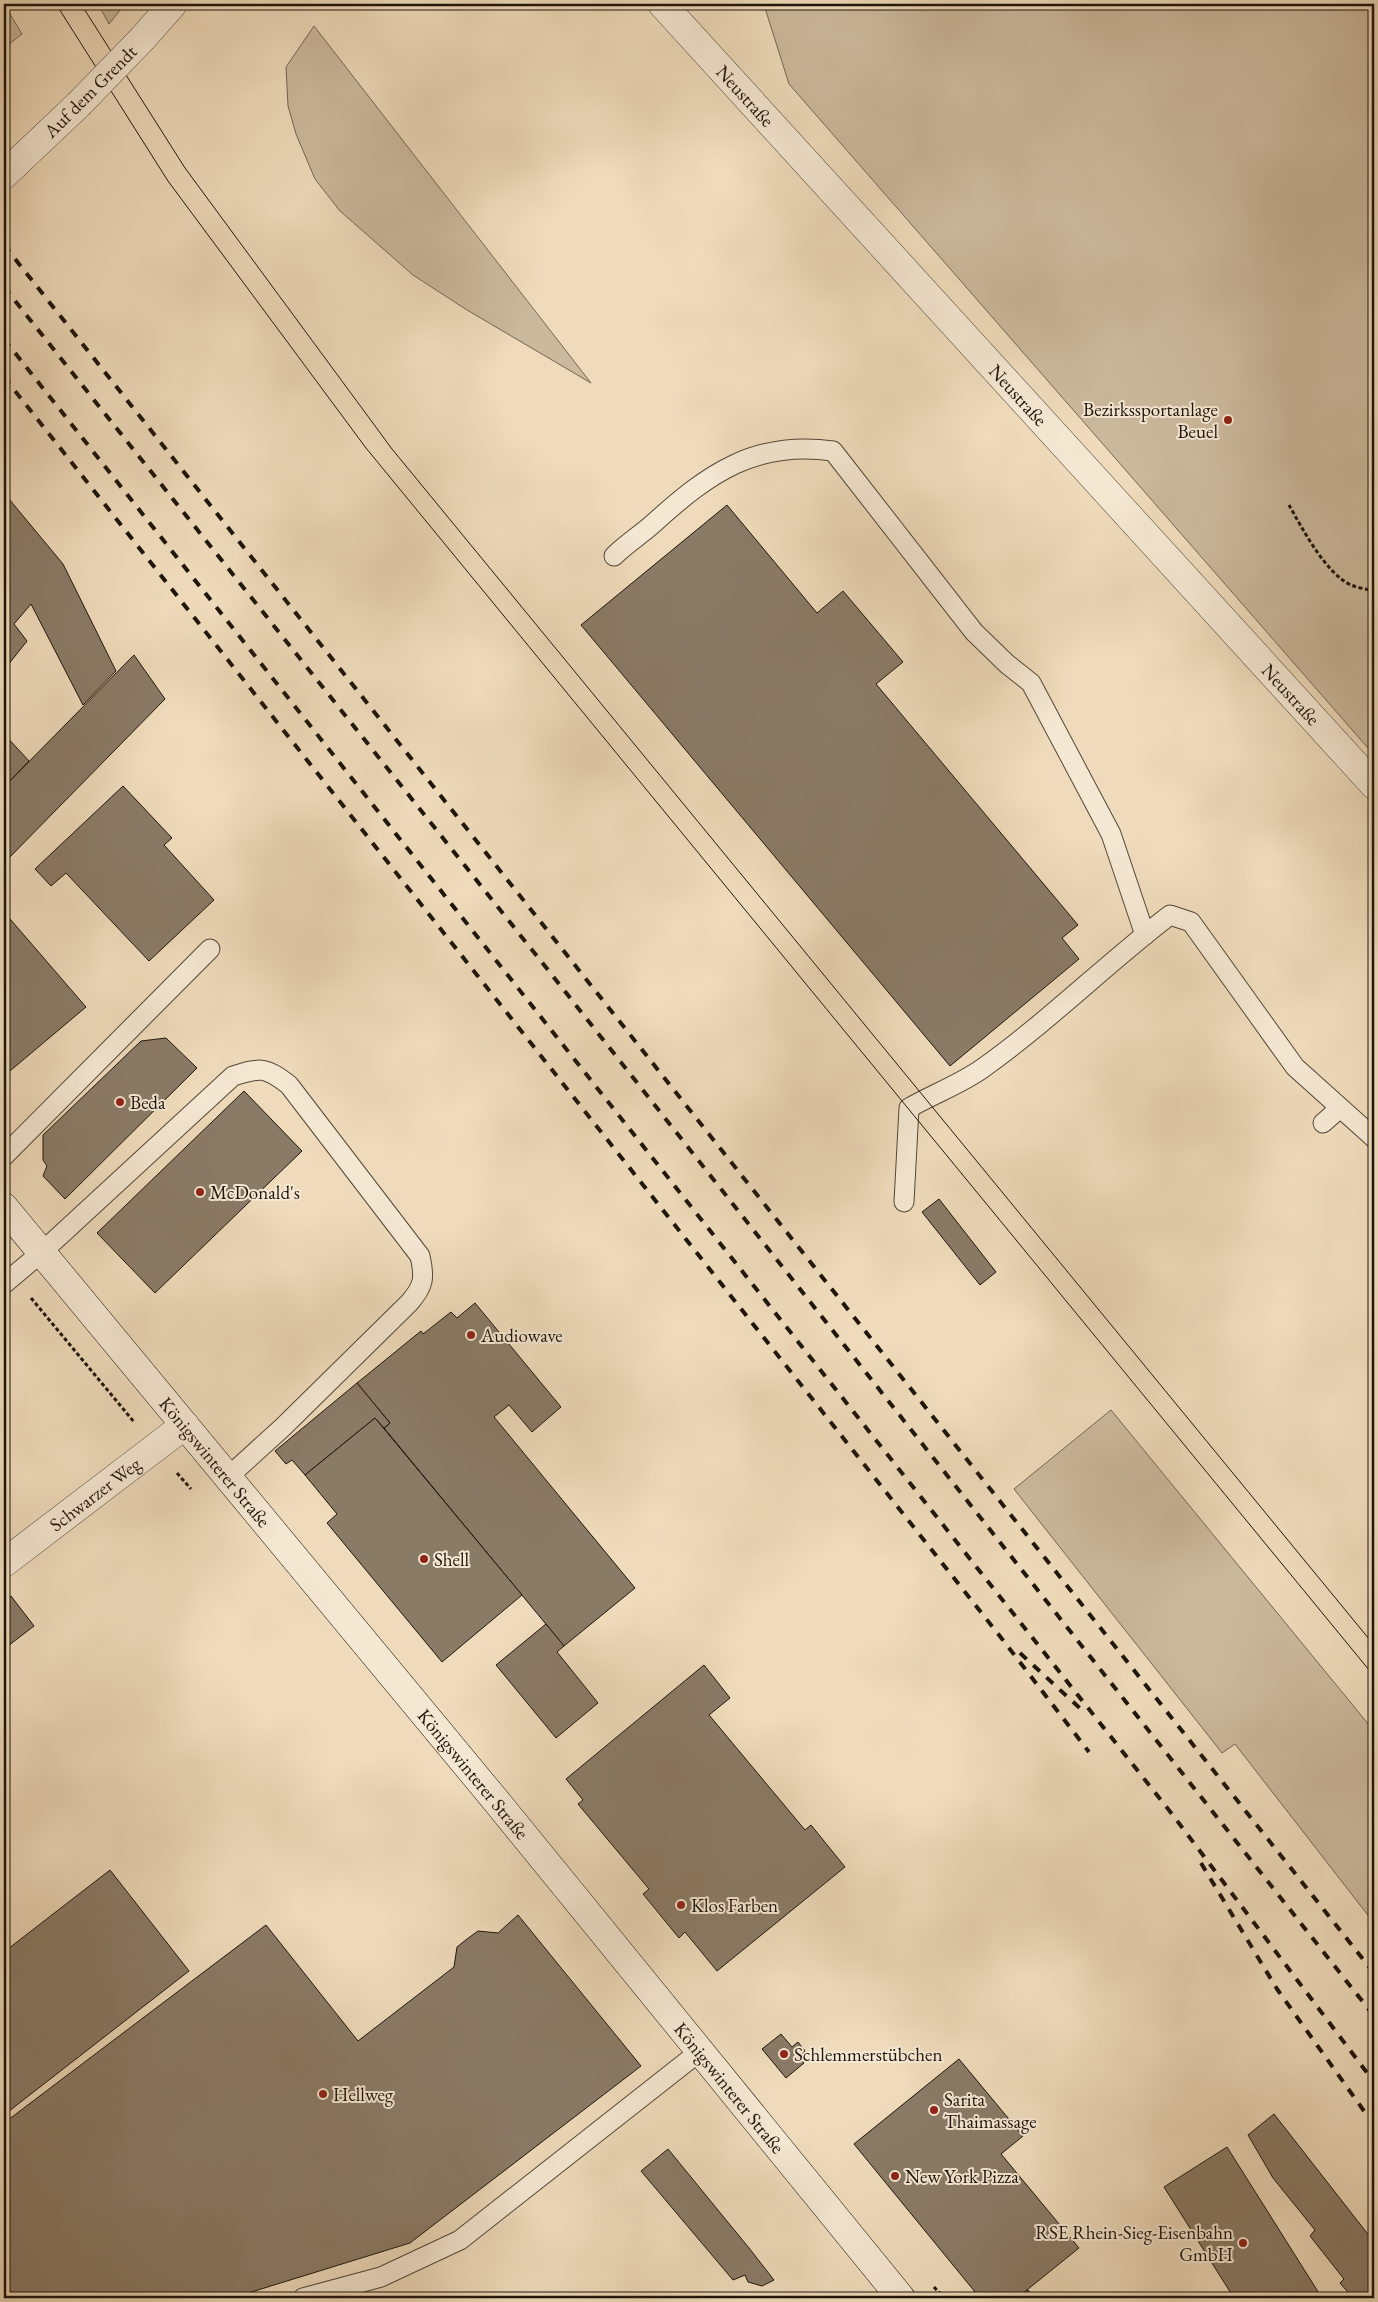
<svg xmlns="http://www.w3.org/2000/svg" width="1378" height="2302" font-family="'EB Garamond',serif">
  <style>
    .green { fill: #cbb99d; stroke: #746654 }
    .building { fill: #8a7b67; stroke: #1d140b }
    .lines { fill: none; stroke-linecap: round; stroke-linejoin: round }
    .service-casing { stroke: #524637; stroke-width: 21 }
    .minor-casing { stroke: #524637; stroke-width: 29 }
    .secondary-casing { stroke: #1d140b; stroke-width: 29 }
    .path { stroke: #1d140b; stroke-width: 3; stroke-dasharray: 4 2.5; stroke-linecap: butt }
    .service { stroke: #f5e8d3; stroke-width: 19 }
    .minor { stroke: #f5e8d3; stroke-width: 28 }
    .secondary { stroke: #f5e8d3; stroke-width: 28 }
    .tram { stroke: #1d140b; stroke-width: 1 }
    .rail { stroke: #1d140b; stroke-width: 4; stroke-dasharray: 9 9; stroke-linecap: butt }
    .minor-bridge-casing { stroke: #524637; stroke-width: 29; stroke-linecap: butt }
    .minor-bridge { stroke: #f5e8d3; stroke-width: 28 }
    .poi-dot { fill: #8f2418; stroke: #f5e8d3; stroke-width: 2 }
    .labels { text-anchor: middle; stroke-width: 4; stroke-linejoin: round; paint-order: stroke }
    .street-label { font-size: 19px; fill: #1d140b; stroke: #f5e8d3 }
    .poi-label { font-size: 19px; fill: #1d140b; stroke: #f5e8d3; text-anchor: start }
  </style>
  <rect width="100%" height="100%" fill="#efdbbb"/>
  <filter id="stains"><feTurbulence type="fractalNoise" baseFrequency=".004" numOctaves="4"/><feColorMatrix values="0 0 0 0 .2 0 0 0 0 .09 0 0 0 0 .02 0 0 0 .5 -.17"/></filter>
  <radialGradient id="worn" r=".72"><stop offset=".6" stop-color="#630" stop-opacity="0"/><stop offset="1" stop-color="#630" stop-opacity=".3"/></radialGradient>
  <g class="green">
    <path d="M4,4L22,34L4,48Z"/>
    <path d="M98,4H125L109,24Z"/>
    <path d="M765,4H1374V755L789,84L765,8Z"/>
    <path d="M314,26L591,383L467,310L413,275L340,211L315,179L296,134L288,106L286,67Z"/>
    <path d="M1111,1410L1374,1731V1923L1235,1744L1222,1753L1014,1489Z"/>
  </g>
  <g class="building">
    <path d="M9,499L63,564L116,671L83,705L31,604L14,624L27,641L4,670V506Z"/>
    <path d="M727,505L817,613L843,591L903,662L876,684L1078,925L1062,938L1079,959L950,1066L581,625Z"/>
    <path d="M134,655L165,699L4,863V787Z"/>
    <path d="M4,734L29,761L4,787Z"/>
    <path d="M123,786L172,838L164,845L214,900L149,961L66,873L51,886L35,869Z"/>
    <path d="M4,912L86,1007L4,1076Z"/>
    <path d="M166,1038L197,1068L65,1199L43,1176L47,1166L43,1160V1135L141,1041Z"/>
    <path d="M244,1091L302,1151L155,1293L97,1233Z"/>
    <path d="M939,1199L996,1272L980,1285L922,1212Z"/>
    <path d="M475,1303L561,1407L532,1432L509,1405L494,1417L635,1588L564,1646L384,1428L390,1423L357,1383L421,1331L423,1334L451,1312L457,1318Z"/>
    <path d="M357,1383L390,1423L384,1428L375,1418L305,1475L292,1460L286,1464L275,1451Z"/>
    <path d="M375,1418L522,1595L442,1662L327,1523L337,1514L305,1475Z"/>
    <path d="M11,1596L34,1626L4,1649V1601Z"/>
    <path d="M546,1624L564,1646L557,1652L598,1703L556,1738L496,1665Z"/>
    <path d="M704,1665L730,1698L709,1715L805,1830L811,1825L845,1867L717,1971L685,1932L679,1938L643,1894L649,1889L578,1804L583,1800L566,1779Z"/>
    <path d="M110,1870L189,1971L4,2115V1952Z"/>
    <path d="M518,1915L641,2066L410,2243L232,2298H4V2123L266,1925L358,2041L454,1967L457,1947L467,1939L478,1931L498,1933Z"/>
    <path d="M781,2034L792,2047L798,2042L805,2051L799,2057L804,2063L786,2078L762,2049Z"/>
    <path d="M959,2059L1023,2136L1001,2154L1079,2248L1017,2298H980L854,2144Z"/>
    <path d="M1274,2114L1374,2242V2298H1353L1340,2283L1344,2279L1310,2236L1315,2230L1273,2178L1248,2135Z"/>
    <path d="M1227,2147L1322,2298H1234L1164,2187Z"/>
    <path d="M668,2149L749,2248L774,2280L762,2286L748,2282L745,2275L733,2280L641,2171Z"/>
    <path d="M1028,2290L1035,2298H1017Z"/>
  </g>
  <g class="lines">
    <defs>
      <g id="service">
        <path d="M614,556C626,544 642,534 655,522C709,473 756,440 833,451L974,632L1007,664L1031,683L1111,834L1145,935"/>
        <path d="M1323,1123L1340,1108"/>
        <path d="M4,1156L210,949"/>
        <path d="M904,1202L909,1108C933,1094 961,1084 983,1068C1049,1021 1106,964 1170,915L1191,922L1295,1067L1374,1138"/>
        <path d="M4,1284L42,1252L233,1076C261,1067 266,1067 289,1085L420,1256C425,1278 424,1286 409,1303L283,1427L228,1477"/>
        <path d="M303,2298L381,2277L460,2240L699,2052"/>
      </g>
      <g id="minor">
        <path id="s1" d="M662,4L1374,785"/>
        <path d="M143,38L173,4"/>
        <path d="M4,175L78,105"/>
        <path id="s2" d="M4,1563L185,1425"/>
      </g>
      <g id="secondary">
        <path id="s3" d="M4,1207L497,1802L901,2298"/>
      </g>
    </defs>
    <use href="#service" class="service-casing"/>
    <use href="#minor" class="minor-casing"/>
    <use href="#secondary" class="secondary-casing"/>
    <g class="path">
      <path d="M1289,505C1302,528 1326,574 1351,585C1358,588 1367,589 1374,591"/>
      <path d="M31,1298L134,1422"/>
      <path d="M177,1473L191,1489"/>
      <path d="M934,2287L944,2298"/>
    </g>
    <use href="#service" class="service"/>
    <use href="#minor" class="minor"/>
    <use href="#secondary" class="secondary"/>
    <g class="tram">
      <path d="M56,4L168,181L366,448L1374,1676"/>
      <path d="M81,4L185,168L392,449L1374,1645"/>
    </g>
    <g class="rail">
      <path d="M4,245L1374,1973"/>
      <path d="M4,287L552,975L1374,2016"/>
      <path d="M4,339L1172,1814L1374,2082"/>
      <path d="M4,377L999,1635L1089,1752"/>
      <path d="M1020,1653L1084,1712"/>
      <path d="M1201,1863L1277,1989L1374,2125"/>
    </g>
    <defs>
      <path id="minor-bridge" d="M78,105L143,38"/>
    </defs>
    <use href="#minor-bridge" class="minor-bridge-casing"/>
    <use href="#minor-bridge" class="minor-bridge"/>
  </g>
  <g class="poi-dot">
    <circle cx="1228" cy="420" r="5"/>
    <circle cx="120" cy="1102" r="5"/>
    <circle cx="200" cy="1192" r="5"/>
    <circle cx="471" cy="1335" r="5"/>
    <circle cx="424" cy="1559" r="5"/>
    <circle cx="681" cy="1905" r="5"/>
    <circle cx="784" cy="2054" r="5"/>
    <circle cx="323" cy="2094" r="5"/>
    <circle cx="934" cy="2110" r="5"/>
    <circle cx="895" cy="2176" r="5"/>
    <circle cx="1243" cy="2243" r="5"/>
  </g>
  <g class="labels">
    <g class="street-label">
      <text transform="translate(90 91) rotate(-45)" y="7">Auf dem Grendt</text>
      <text dy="7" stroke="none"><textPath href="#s1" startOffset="124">Neustraße</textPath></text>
      <text dy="7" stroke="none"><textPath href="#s1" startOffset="529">Neustraße</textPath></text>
      <text dy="7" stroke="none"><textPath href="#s1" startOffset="934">Neustraße</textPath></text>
      <text dy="7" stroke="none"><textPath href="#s3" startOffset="331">Königswinterer Straße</textPath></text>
      <text dy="7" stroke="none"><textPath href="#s2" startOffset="114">Schwarzer Weg</textPath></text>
      <text dy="7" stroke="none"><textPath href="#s3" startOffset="736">Königswinterer Straße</textPath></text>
      <text dy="7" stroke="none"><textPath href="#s3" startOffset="1141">Königswinterer Straße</textPath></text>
    </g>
    <g class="poi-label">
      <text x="1218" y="416" text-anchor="end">Bezirkssportanlage<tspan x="1218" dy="22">Beuel</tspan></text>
      <text x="130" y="1109">Beda</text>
      <text x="210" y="1199">McDonald's</text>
      <text x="481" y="1342">Audiowave</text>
      <text x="434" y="1566">Shell</text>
      <text x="691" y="1912">Klos Farben</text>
      <text x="794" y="2061">Schlemmerstübchen</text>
      <text x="333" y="2101">Hellweg</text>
      <text x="944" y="2106">Sarita<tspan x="944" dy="22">Thaimassage</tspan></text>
      <text x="905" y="2183">New York Pizza</text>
      <text x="1233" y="2239" text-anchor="end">RSE Rhein-Sieg-Eisenbahn<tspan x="1233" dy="22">GmbH</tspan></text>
    </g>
  </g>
  <rect width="1378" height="2302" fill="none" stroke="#efdbbb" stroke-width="20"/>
  <rect x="5" y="5" width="1368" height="2292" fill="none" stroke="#1d140b" stroke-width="2.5"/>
  <rect x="10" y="10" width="1358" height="2282" fill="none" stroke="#1d140b"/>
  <rect width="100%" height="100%" filter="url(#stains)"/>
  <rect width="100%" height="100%" fill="url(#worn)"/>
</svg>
